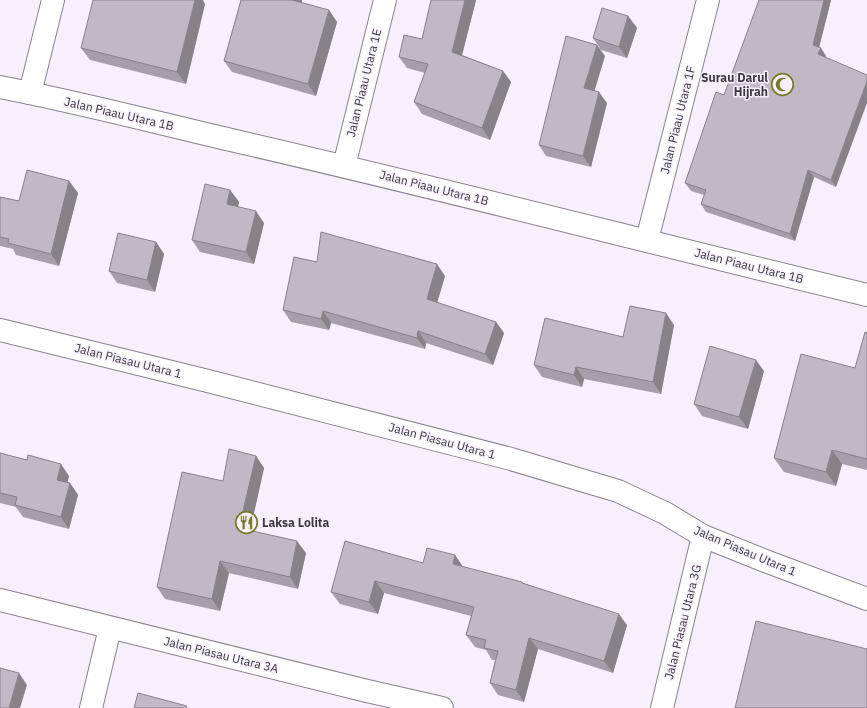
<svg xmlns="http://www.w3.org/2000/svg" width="867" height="708" font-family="'IBM Plex Sans',sans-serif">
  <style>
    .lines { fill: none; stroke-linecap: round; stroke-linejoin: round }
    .minor-casing { stroke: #89818d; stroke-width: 24 }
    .minor { stroke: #fff; stroke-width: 22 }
    .wall { fill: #a69ea9 }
    .shaded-wall { fill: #87818a }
    .building { fill: #c1b8c5; stroke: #87818a }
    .labels { text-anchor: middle; stroke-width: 3; stroke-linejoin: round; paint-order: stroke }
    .poi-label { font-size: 12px; font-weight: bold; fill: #3d393f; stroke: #f8effd; text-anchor: end }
    .street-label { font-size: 12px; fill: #3d393f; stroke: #f8effd }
  </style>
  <rect width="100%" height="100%" fill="#f8effd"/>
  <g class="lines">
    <defs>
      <g id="minor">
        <path d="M0,87C78,102 154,122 231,140C444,189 655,244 867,295"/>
        <path d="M30,93L53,0"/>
        <path d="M344,166L385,0"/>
        <path d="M647,240L708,0"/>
        <path d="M0,330L208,381L511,459L618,491L665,513L703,536L768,562L867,599"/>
        <path d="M0,600L367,691L442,708"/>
        <path d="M91,708L110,628"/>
        <path d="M662,708L703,536"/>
      </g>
    </defs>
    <use href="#minor" class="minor-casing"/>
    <use href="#minor" class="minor"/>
  </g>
  <g class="wall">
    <path d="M241,0H302V3L329,10L337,22L316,96L232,72L224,61Z"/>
    <path d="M431,0H476L462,55L503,71L511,82L490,140L422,114L414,102L425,73L407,68L399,57L422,39Z"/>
    <path d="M831,0L819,47L826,56V57L836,187L814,177L795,241L706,212L701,204L704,195L691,191L685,183L724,95Z"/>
    <path d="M205,4L186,84L90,60L81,48Z"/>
    <path d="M628,16L637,28L627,58L601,50L593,38Z"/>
    <path d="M605,56L594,91L607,103L591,167L546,156L539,145Z"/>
    <path d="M69,181L78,193L59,266L16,255L13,249L0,246V197L19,201Z"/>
    <path d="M230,190L239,202L238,207L264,223L254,264L200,252L192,240Z"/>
    <path d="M156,242L164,254L155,292L117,283L109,271Z"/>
    <path d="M317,262L445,276L437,302L496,322L504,333L493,365L426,343L425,349L331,323L329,330L291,322L283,310Z"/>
    <path d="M674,325L661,394L584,379L582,387L542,377L534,365L623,337Z"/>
    <path d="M867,333V470L842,464L836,486L784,472L774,458L855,368Z"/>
    <path d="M764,371L748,429L702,416L694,404Z"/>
    <path d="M0,453L69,476L67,483H70L78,495L69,529L23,517L16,507L0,503Z"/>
    <path d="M256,456L264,468L250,530L306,553L298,589L229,573L220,611L165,599L157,587L223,481Z"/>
    <path d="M455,555L463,567L522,582L523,583L627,625L613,673L538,649L524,702L498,695L490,683L495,660H492L486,650L475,647L466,635L471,616L384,593L378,614L340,604L331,592L423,563Z"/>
  </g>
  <g class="shaded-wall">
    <path d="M195,0H203L205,4L186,84L177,72Z"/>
    <path d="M292,0H302L300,11Z"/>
    <path d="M465,0H476L460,63L452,52Z"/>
    <path d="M824,0H831L818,52L813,45Z"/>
    <path d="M329,10L337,22L316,96L308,84Z"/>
    <path d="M628,16L637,28L627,58L619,47Z"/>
    <path d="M597,45L605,56L592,99L584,88Z"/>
    <path d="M821,48L826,56L823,62L818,54Z"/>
    <path d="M503,71L511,82L490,140L482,128Z"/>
    <path d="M867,81V103L836,187L831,180Z"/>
    <path d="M599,92L607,103L591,167L583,156Z"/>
    <path d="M808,170L814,177L795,241L790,234Z"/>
    <path d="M69,181L78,193L59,266L51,254Z"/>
    <path d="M230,190L239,202L236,216L227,204Z"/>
    <path d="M256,211L264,223L254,264L246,252Z"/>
    <path d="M156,242L164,254L155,292L147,280Z"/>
    <path d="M437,264L445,276L435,310L427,299Z"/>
    <path d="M323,311L331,323L329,330L321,319Z"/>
    <path d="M666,313L674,325L661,394L653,382Z"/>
    <path d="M496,322L504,333L493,365L485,354Z"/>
    <path d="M418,331L426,343L425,349L417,338Z"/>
    <path d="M756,360L764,371L748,429L739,417Z"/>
    <path d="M576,367L584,379L582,387L574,375Z"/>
    <path d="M832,450L842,464L836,486L826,472Z"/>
    <path d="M256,456L264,468L248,540L239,528Z"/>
    <path d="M61,464L69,476L65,492L57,480Z"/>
    <path d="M70,483L78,495L69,529L61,517Z"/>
    <path d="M297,541L306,553L298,589L290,577Z"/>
    <path d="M455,555L463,567L453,564Z"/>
    <path d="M220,561L229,573L220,611L212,599Z"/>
    <path d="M375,581L384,593L378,614L369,602Z"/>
    <path d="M619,614L627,625L613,673L604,661Z"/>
    <path d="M529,638L538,649L524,702L516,690Z"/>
    <path d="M19,673L27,685L20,708H9Z"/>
  </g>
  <g class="building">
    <path d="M93,0H195L177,72L81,48Z"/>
    <path d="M241,0H292L329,10L308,84L224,61Z"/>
    <path d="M431,0H465L452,52L503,71L482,128L414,102L428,64L399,57L404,35L422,39Z"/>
    <path d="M759,0H824L813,45L821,48L818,54L867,75V81L831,180L808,170L790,234L701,204L706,190L685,183L716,92L724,95Z"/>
    <path d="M602,8L628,16L619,47L593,38Z"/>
    <path d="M566,36L597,45L584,88L599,92L583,156L539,145Z"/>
    <path d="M27,170L69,181L51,254L8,243L9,239L0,237V197L19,201Z"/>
    <path d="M205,184L230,190L227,204L256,211L246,252L192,240Z"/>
    <path d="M321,232L437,264L427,299L496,322L485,354L418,331L417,338L323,311L321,319L283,310L294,257L317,262Z"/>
    <path d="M118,233L156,242L147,280L109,271Z"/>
    <path d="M630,306L666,313L653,382L576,367L574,375L534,365L545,318L623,337Z"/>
    <path d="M865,332L867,333V459L832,450L826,472L774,458L801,354L855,368Z"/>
    <path d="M710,346L756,360L739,417L694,404Z"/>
    <path d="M229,449L256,456L239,528L297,541L290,577L220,561L212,599L157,587L182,472L223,481Z"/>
    <path d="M0,453L27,460L28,455L61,464L57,480L70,483L61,517L15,505L17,497L0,493Z"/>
    <path d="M345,541L423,563L427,548L455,555L453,564L522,582V583L619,614L604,661L529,638L516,690L490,683L498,651L484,648L486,640L466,635L474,607L375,581L369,602L331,592Z"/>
    <path d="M756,621L867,649V708H735Z"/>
    <path d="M0,668L19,673L9,708H0Z"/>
    <path d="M138,693L187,706L186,708H134Z"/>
  </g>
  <defs>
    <symbol id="mosque-ring" viewBox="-11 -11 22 22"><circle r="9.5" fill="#f8effd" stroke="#757c27" stroke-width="1.5"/><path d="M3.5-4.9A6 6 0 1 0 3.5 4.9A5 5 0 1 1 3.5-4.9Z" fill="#757c27"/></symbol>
    <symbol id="restaurant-ring" viewBox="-11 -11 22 22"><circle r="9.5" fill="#f8effd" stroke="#757c27" stroke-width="1.5"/><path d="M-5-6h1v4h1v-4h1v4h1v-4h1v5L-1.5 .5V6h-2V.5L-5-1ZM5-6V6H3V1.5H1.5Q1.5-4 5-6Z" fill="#757c27"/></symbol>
  </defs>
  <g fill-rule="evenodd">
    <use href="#mosque-ring" x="770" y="72" width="25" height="25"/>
    <use href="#restaurant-ring" x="234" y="510" width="25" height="25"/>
  </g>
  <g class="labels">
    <g class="poi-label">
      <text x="768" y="82">Surau Darul<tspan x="768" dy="14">Hijrah</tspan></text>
      <text x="262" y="527" text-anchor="start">Laksa Lolita</text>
    </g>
    <g class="street-label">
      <text transform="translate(364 83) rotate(-76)" y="4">Jalan Piaau Utara 1E</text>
      <text transform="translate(119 114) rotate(13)" y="4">Jalan Piaau Utara 1B</text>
      <text transform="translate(678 120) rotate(-76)" y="4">Jalan Piaau Utara 1F</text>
      <text transform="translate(434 188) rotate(14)" y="4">Jalan Piaau Utara 1B</text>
      <text transform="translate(749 266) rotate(14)" y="4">Jalan Piaau Utara 1B</text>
      <text transform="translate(128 361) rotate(14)" y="4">Jalan Piasau Utara 1</text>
      <text transform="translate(442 441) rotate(15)" y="4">Jalan Piasau Utara 1</text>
      <text transform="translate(745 551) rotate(23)" y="4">Jalan Piasau Utara 1</text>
      <text transform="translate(683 622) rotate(-76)" y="4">Jalan Piasau Utara 3G</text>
      <text transform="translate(221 655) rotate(14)" y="4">Jalan Piasau Utara 3A</text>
    </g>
  </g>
</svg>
